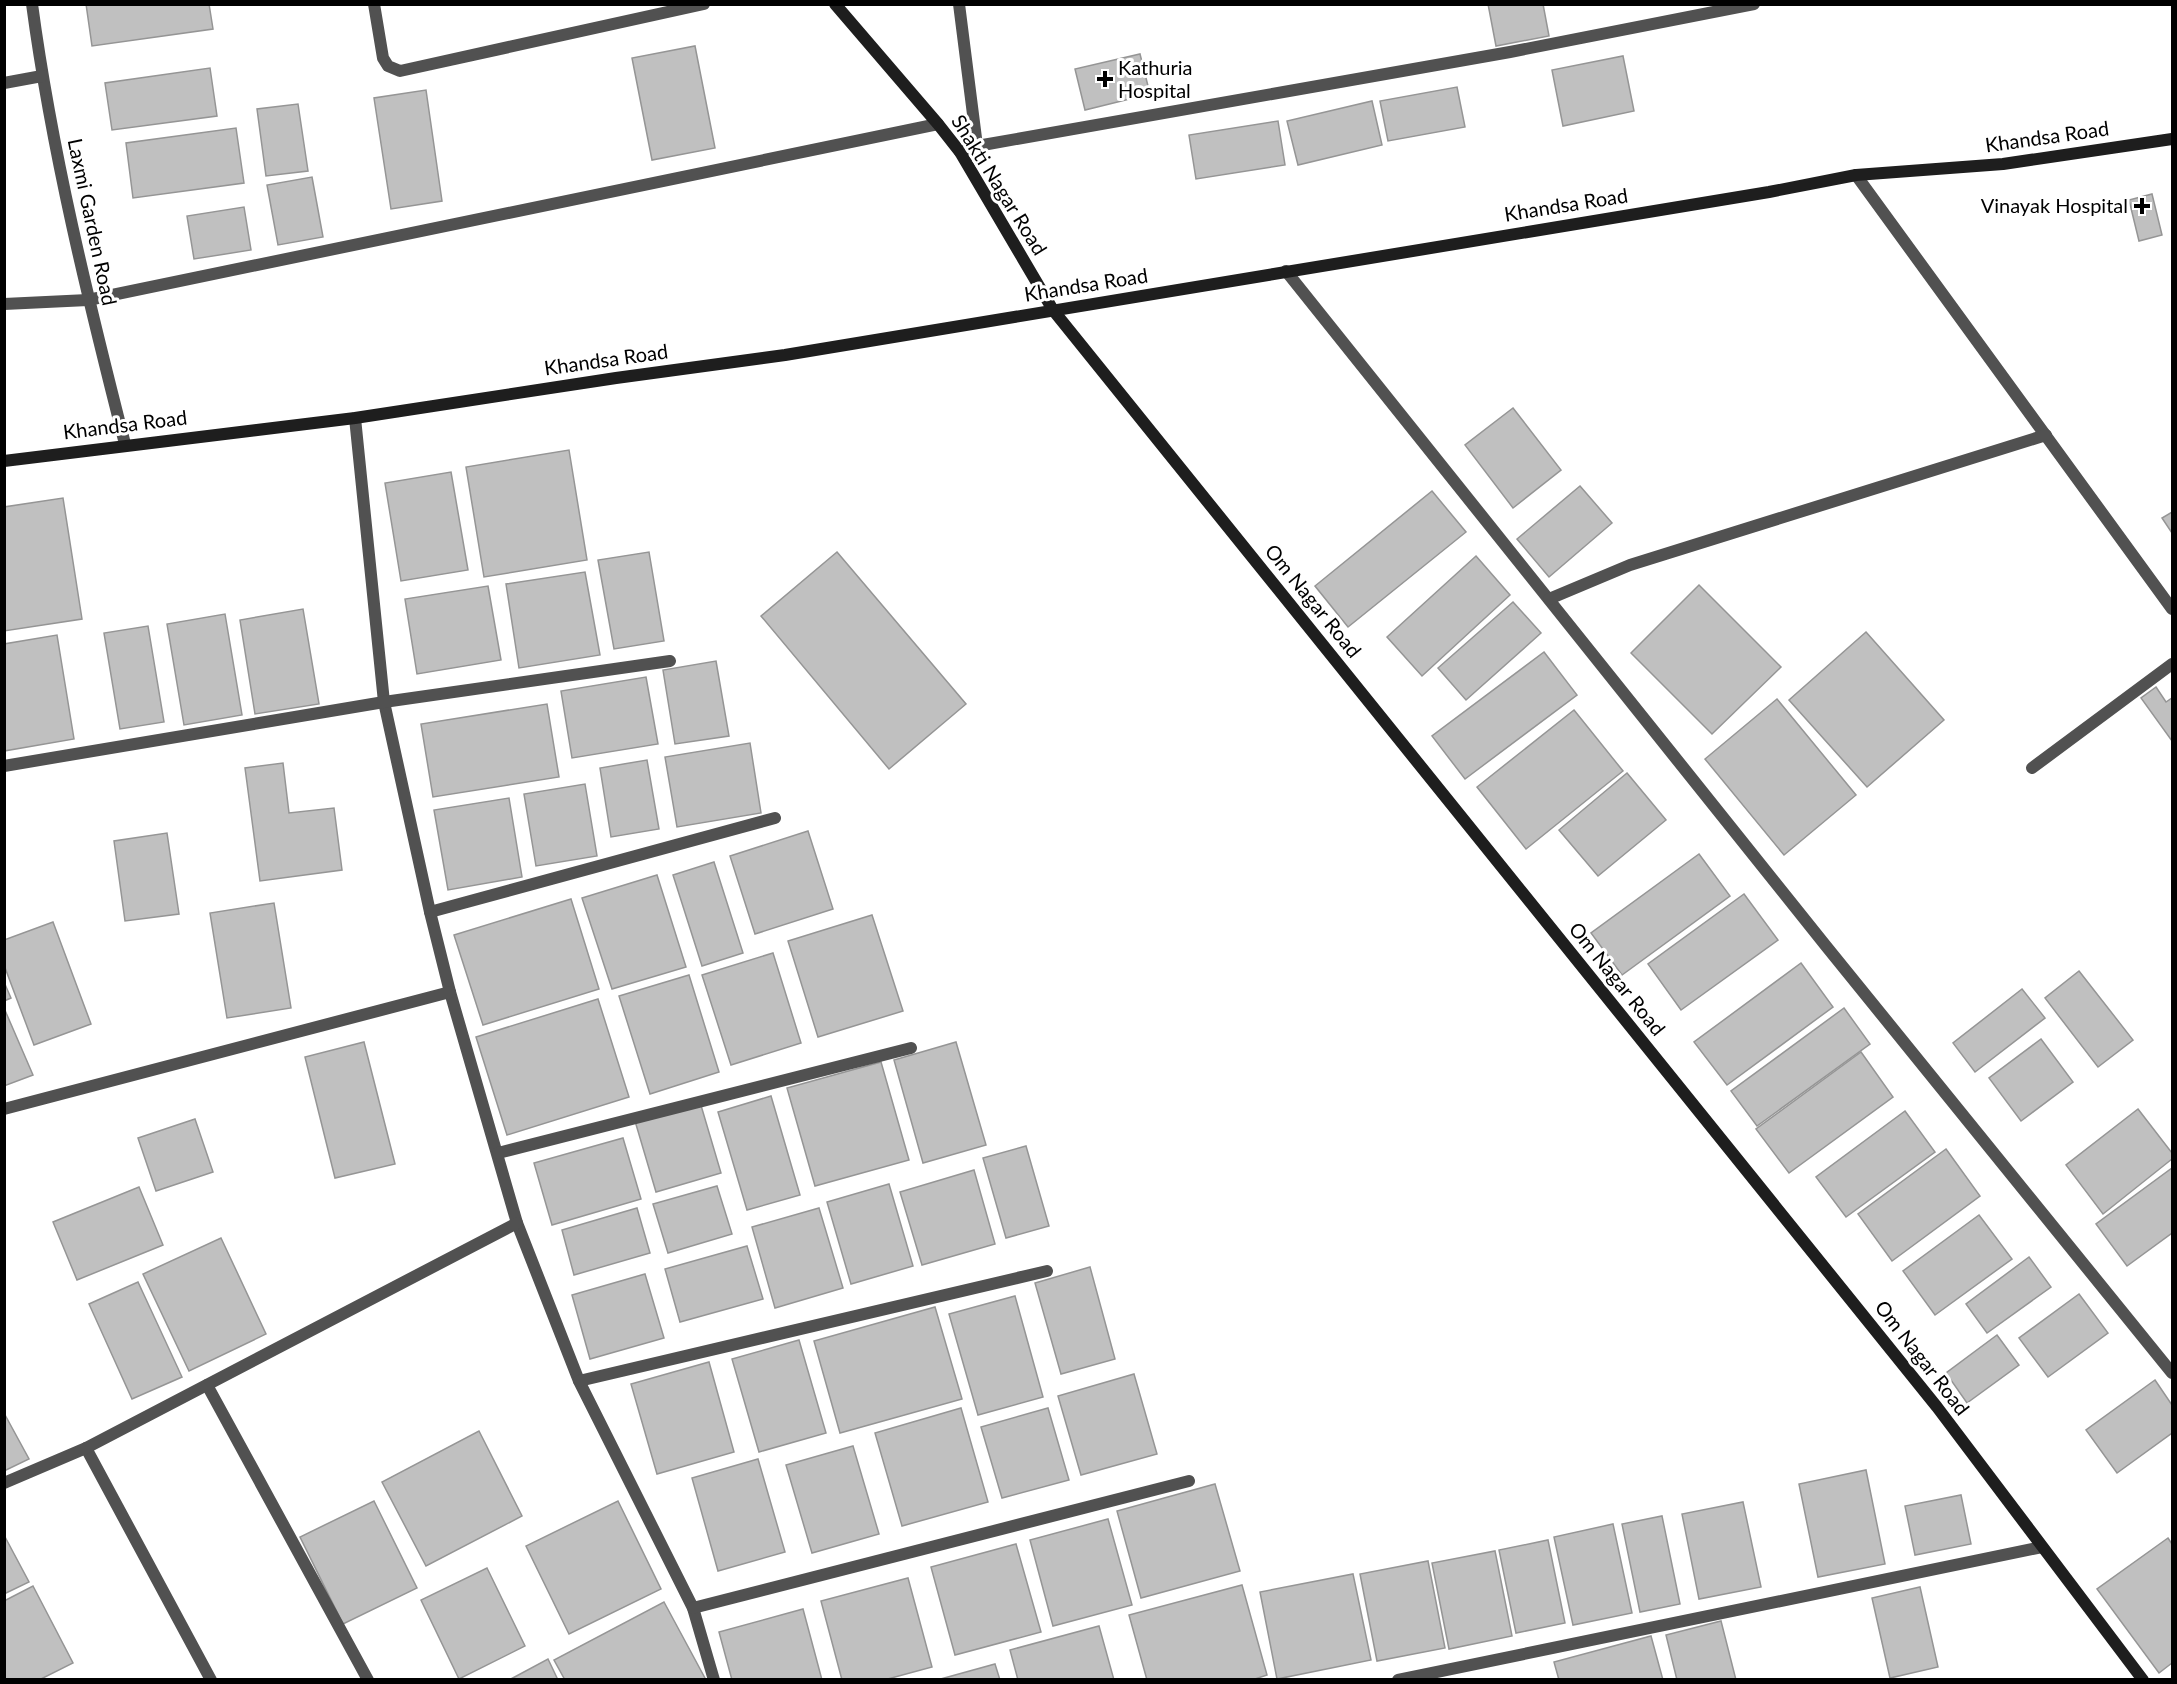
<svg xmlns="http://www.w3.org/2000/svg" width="2177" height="1684" font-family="Lato,sans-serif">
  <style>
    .building { fill: #c0c0c0; stroke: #959595; stroke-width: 1.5 }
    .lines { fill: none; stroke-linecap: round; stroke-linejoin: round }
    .street { stroke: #515151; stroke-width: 12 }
    .secondary { stroke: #1e1e1e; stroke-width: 12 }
    .poi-dot { fill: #000; stroke: #fff; stroke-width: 2 }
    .labels { text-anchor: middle; stroke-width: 6; stroke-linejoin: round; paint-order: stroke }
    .poi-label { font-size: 20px; fill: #000; stroke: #fff; text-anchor: start }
    .street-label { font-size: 20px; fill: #000; stroke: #fff }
  </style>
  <rect width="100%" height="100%" fill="#fff"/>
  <g class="building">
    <path d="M86,4H209L213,29L92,46Z"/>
    <path d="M1488,4H1543L1549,36L1496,46Z"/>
    <path d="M695,46L715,148L652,160L632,58Z"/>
    <path d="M1140,54L1150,94L1085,110L1075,69Z"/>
    <path d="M1623,56L1634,111L1563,126L1552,70Z"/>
    <path d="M210,68L217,116L112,130L105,83Z"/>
    <path d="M1457,87L1465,127L1388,141L1380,101Z"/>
    <path d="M426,90L442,201L391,209L374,98Z"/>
    <path d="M1372,101L1382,145L1298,165L1287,121Z"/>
    <path d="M298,104L308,171L266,176L257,109Z"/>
    <path d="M1278,121L1285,165L1196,179L1189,135Z"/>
    <path d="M236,128L244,183L133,198L126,143Z"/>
    <path d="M312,177L323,237L278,245L267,185Z"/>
    <path d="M2152,194L2162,235L2139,241L2129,200Z"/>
    <path d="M244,207L251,250L194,259L187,216Z"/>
    <path d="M1513,408L1561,470L1513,508L1465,445Z"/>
    <path d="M569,450L587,560L484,577L466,467Z"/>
    <path d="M451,472L468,570L401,581L385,483Z"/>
    <path d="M1580,486L1612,523L1549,577L1517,539Z"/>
    <path d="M1432,491L1466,532L1348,627L1315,586Z"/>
    <path d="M63,498L82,619L4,631V507Z"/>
    <path d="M2172,512V533L2162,518Z"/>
    <path d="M649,552L664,641L614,649L598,560Z"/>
    <path d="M837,552L966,704L889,769L761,616Z"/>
    <path d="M1476,556L1510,595L1422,676L1387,637Z"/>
    <path d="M585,572L600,655L519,668L506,584Z"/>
    <path d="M1699,585L1781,667L1712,734L1631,653Z"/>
    <path d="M488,586L501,660L417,674L405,599Z"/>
    <path d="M1513,602L1541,633L1466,700L1438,668Z"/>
    <path d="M303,609L319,704L255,714L240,620Z"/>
    <path d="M225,614L242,715L184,725L167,624Z"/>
    <path d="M148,626L164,722L120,729L104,633Z"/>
    <path d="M1866,632L1944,720L1867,787L1789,700Z"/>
    <path d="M57,635L74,739L4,751V644Z"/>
    <path d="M1544,652L1577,695L1465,779L1432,736Z"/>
    <path d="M716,661L729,736L675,744L663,670Z"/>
    <path d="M646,677L658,744L572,758L561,691Z"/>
    <path d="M2156,687L2166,702L2172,698V741L2141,698Z"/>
    <path d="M1777,699L1856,795L1784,855L1705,759Z"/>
    <path d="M547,704L559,777L433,797L421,724Z"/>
    <path d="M1574,710L1623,771L1526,849L1477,787Z"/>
    <path d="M750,743L761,813L677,827L665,757Z"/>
    <path d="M647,760L659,829L611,837L600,768Z"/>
    <path d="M283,763L289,813L334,808L342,870L260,881L245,768Z"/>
    <path d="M1627,773L1666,820L1598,876L1559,830Z"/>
    <path d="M585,784L597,856L536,866L524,794Z"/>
    <path d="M509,798L522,877L448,890L434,810Z"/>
    <path d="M808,831L833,909L755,934L730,856Z"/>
    <path d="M167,833L179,914L125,921L114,841Z"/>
    <path d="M1699,854L1730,896L1622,975L1591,933Z"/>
    <path d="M714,862L743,953L702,966L673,875Z"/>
    <path d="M657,875L686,967L612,989L582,898Z"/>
    <path d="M1744,894L1778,940L1681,1010L1648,964Z"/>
    <path d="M571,899L599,989L483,1025L454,935Z"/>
    <path d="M274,903L291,1008L227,1018L210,913Z"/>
    <path d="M872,915L903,1011L818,1037L788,941Z"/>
    <path d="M53,922L91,1024L34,1045L4,965V940Z"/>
    <path d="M773,953L801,1043L731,1065L702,975Z"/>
    <path d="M1801,963L1833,1007L1727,1085L1694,1042Z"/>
    <path d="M2079,971L2133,1040L2098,1067L2045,998Z"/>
    <path d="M689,975L719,1072L650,1094L619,996Z"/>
    <path d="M4,982L11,998L4,1001Z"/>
    <path d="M2022,989L2045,1018L1975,1072L1953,1043Z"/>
    <path d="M598,999L629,1097L507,1135L476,1037Z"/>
    <path d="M4,1008L33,1075L4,1086Z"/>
    <path d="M1844,1008L1870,1044L1757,1126L1731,1091Z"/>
    <path d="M2041,1039L2073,1082L2021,1121L1989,1078Z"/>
    <path d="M364,1042L395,1164L335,1178L305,1057Z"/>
    <path d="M956,1042L986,1145L923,1163L894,1060Z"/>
    <path d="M1861,1052L1893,1097L1789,1173L1756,1129Z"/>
    <path d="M881,1062L909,1160L815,1186L787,1088Z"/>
    <path d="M771,1096L800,1195L747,1210L718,1112Z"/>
    <path d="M700,1102L721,1173L656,1192L635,1121Z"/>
    <path d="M2138,1109L2172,1153V1159L2103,1214L2066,1165Z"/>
    <path d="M1905,1111L1935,1152L1846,1217L1816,1177Z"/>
    <path d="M195,1119L213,1172L156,1191L138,1138Z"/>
    <path d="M623,1138L641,1199L552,1225L534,1163Z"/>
    <path d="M1026,1146L1049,1226L1006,1238L983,1158Z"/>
    <path d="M1946,1149L1980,1196L1892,1261L1858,1214Z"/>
    <path d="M2172,1168V1233L2127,1266L2096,1224Z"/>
    <path d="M974,1170L995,1244L922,1265L900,1192Z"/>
    <path d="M889,1184L913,1266L851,1284L827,1202Z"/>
    <path d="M717,1186L732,1234L668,1253L653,1204Z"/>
    <path d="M139,1187L163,1245L77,1280L53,1222Z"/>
    <path d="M637,1208L650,1253L574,1275L562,1230Z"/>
    <path d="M819,1208L843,1288L775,1308L752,1227Z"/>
    <path d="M1979,1215L2012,1259L1935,1315L1903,1271Z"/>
    <path d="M221,1238L266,1334L189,1371L143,1274Z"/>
    <path d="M747,1246L763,1299L680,1322L665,1269Z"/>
    <path d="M2029,1257L2051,1287L1987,1333L1966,1304Z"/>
    <path d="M1090,1267L1115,1359L1061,1374L1035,1283Z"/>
    <path d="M645,1274L664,1338L590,1359L572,1295Z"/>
    <path d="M138,1282L182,1377L132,1399L89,1304Z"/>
    <path d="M2079,1294L2108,1333L2048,1377L2019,1338Z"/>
    <path d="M1015,1296L1043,1397L978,1415L949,1314Z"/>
    <path d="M935,1307L962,1399L840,1433L814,1341Z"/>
    <path d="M1997,1335L2019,1365L1967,1403L1946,1373Z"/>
    <path d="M799,1340L826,1433L759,1452L732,1359Z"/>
    <path d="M709,1362L734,1452L657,1474L631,1384Z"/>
    <path d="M1134,1374L1157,1454L1081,1475L1058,1396Z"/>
    <path d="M2155,1380L2172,1405V1433L2117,1473L2086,1430Z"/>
    <path d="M961,1408L988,1502L902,1526L875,1433Z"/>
    <path d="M1048,1408L1069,1480L1002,1498L981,1427Z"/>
    <path d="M4,1413L29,1459L4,1471Z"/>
    <path d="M479,1431L522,1516L426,1566L382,1482Z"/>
    <path d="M853,1446L879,1534L812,1553L786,1465Z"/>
    <path d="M758,1459L785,1552L718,1571L692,1478Z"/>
    <path d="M1866,1470L1885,1564L1818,1577L1799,1484Z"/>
    <path d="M1215,1484L1240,1571L1141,1598L1117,1511Z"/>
    <path d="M1961,1495L1971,1544L1915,1555L1905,1506Z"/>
    <path d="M374,1501L417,1588L343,1624L300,1537Z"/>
    <path d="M618,1501L661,1589L569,1634L526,1546Z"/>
    <path d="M1743,1502L1761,1587L1699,1599L1682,1514Z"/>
    <path d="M1662,1516L1680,1604L1640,1612L1622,1524Z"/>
    <path d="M1108,1519L1132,1605L1053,1626L1030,1540Z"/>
    <path d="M1613,1524L1632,1613L1573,1625L1554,1537Z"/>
    <path d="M4,1535L29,1582L4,1594Z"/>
    <path d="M2168,1538L2172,1544V1663L2159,1673L2097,1589Z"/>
    <path d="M1548,1540L1565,1623L1516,1633L1499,1550Z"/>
    <path d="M1016,1544L1041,1632L955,1655L931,1567Z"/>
    <path d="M1495,1551L1512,1636L1449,1649L1432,1563Z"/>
    <path d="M1428,1561L1445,1648L1377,1661L1360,1574Z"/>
    <path d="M487,1568L525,1646L459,1679L421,1600Z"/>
    <path d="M1353,1574L1371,1660L1277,1679L1260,1592Z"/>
    <path d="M908,1578L932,1667L884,1680H842L821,1601Z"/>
    <path d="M1242,1585L1267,1675L1252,1680H1147L1129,1615Z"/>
    <path d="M33,1586L73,1663L39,1680H4V1601Z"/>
    <path d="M1920,1587L1938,1667L1890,1678L1872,1598Z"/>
    <path d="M664,1602L706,1680H565L554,1660Z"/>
    <path d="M803,1609L822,1680H732L719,1632Z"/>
    <path d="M1721,1621L1736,1680H1677L1666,1635Z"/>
    <path d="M1099,1626L1114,1680H1018L1010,1650Z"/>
    <path d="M1651,1636L1663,1680H1559L1554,1662Z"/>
    <path d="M548,1659L558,1680H509Z"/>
    <path d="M995,1664L1000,1680H937Z"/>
  </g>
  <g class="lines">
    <g class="street">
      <path d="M32,4C52,153 88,299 125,444"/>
      <path d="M374,4L383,58L388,66L400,71L704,4"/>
      <path d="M959,4L977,146L960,152"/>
      <path d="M4,83L42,76"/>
      <path d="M977,146L1510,52L1754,4"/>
      <path d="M1856,175L2172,609"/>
      <path d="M1286,271L1826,946L2172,1373"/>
      <path d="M4,304L88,300L938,124"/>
      <path d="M355,418L384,702L430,912L450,992L517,1223L579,1381L693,1608L714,1680"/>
      <path d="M1549,599L1630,565L2046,435"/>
      <path d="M4,766L384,702L670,661"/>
      <path d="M2032,768L2172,664"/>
      <path d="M430,912L775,818"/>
      <path d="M4,1109L450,992"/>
      <path d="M498,1153L911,1048"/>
      <path d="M579,1381L1047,1271"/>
      <path d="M207,1385L368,1680"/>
      <path d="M86,1448L211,1680"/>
      <path d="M4,1483L86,1448L517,1223"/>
      <path d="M693,1608L1189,1481"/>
      <path d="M1398,1680L2042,1547"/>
    </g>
    <g class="secondary">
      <path d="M835,4L938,124L960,152L1053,310L1937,1407L2143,1680"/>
      <path d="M4,461L355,418L616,378L785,355L1769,192L1856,175L2003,164L2172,139"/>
    </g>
  </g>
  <g class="poi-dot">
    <path d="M1102 70h6v6h6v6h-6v6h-6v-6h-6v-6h6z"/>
    <path d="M2139 197h6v6h6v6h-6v6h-6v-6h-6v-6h6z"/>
  </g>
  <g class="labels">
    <g class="poi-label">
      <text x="1118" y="75">Kathuria<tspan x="1118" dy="23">Hospital</tspan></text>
      <text x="2128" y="213" text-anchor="end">Vinayak Hospital</text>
    </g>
    <g class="street-label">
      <text transform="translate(2047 137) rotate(-8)" y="7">Khandsa Road</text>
      <text transform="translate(999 185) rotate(58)" y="7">Shakti Nagar Road</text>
      <text transform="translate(1566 205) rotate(-9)" y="7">Khandsa Road</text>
      <text transform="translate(92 222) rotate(78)" y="7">Laxmi Garden Road</text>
      <text transform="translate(1086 285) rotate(-9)" y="7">Khandsa Road</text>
      <text transform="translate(606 360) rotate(-8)" y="7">Khandsa Road</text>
      <text transform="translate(125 425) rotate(-7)" y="7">Khandsa Road</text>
      <text transform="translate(1313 601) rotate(51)" y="7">Om Nagar Road</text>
      <text transform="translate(1617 979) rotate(51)" y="7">Om Nagar Road</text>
      <text transform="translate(1922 1358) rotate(52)" y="7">Om Nagar Road</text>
    </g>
  </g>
  <rect width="2177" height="1684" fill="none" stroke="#000000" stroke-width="12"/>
</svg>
